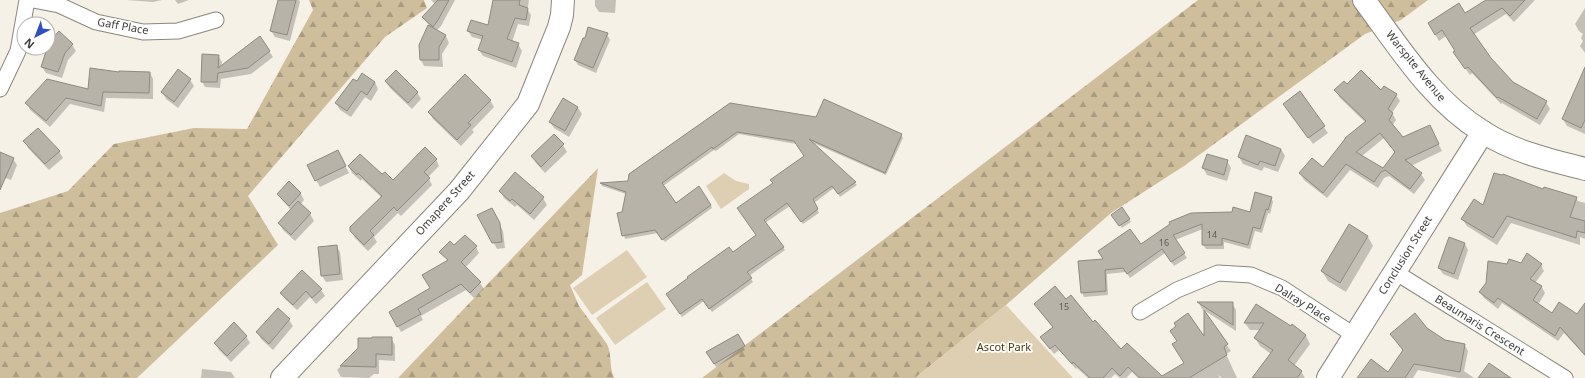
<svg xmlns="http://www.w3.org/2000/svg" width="1585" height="378" font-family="'Noto Sans',sans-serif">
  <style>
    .forest { fill: url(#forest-firs) }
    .park { fill: #decfb2 }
    .shadow { fill: #0003; fill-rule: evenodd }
    .building { fill: #b8b3a9; stroke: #8f8a80; fill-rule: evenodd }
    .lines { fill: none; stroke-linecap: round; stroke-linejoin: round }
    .street-casing { stroke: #8c877d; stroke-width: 17 }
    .secondary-casing { stroke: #8c877d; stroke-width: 24 }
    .street { stroke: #fff; stroke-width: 15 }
    .secondary { stroke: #fff; stroke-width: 22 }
    .labels { text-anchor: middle; stroke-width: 3.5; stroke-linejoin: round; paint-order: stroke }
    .number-label { font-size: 9px; fill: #5c5a54 }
    .street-label { font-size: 11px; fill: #3e3c38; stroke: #fff }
    .park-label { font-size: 11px; fill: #4b390d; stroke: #fff }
  </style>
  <defs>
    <pattern id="forest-firs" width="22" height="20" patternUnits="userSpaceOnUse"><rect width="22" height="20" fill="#cfbe9c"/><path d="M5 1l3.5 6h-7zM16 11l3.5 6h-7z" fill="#a99c80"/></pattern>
  </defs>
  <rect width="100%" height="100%" fill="#f6f1e6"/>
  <g class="forest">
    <path d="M309,0H424L427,8L385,37L248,196L278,245L137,378H0V213L68,191L114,144L194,128L247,129L313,10Z"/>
    <path d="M1198,0H1428L1401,20L1365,34L1184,166L1111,213L1006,305L915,378H702Z"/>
    <path d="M598,168L582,275L570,285L579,306L607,344C612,354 609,367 614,378H398Z"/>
  </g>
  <g class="park">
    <path d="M724,173L736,181L749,184V189L721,209L706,186Z"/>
    <path d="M627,250L647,277L592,315L573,288Z"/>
    <path d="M647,282L666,309L615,345L596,318Z"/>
    <path d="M1006,305L1073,378H915Z"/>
  </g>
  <g class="shadow">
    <path d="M126,0H162L153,2Z"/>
    <path d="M175,0H189L178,4Z"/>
    <path d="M279,0H299L300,2L290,41L275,37L271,31Z"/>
    <path d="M431,0H455L441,26L436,31L446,36L449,43L442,54L443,67L424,66L421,60L420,46L429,25L423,18L435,4Z"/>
    <path d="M494,0H529L528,7H526L531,15L529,26L518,24L512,42L518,44L522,51L516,68L483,56L479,50L483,40L472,37L468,31L489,26Z"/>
    <path d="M595,0H616L615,13L599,12L595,6Z"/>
    <path d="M1491,0H1535L1514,22L1506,14L1473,35L1490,59L1512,82L1546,102L1550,109L1540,125L1502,103L1501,104L1472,73L1470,75L1458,58L1456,51L1446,36L1439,41L1429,24L1465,15Z"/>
    <path d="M1585,8V53L1580,46L1583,41L1581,38L1583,34L1579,31L1575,24Z"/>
    <path d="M59,33L72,45L76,51L68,60L62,78L46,73L42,67Z"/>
    <path d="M607,34L610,40L596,73L578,65L575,60Z"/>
    <path d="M269,51L273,57L251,74L221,79L220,88L205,87L202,81L218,56L222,62L221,67Z"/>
    <path d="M1585,69V134L1567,126L1563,119Z"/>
    <path d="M120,73H150L153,79V99L106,98L104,112L70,104L50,127L30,110L27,103L88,90Z"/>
    <path d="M190,80L194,86L178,108L166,99L162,92Z"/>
    <path d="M375,82L378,89L371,101L365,97L351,117L340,110L336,103L357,83Z"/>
    <path d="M386,82L417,92L421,99L412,109L390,88Z"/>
    <path d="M1347,85L1396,95L1400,101L1392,113L1396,120L1392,126L1402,139L1432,131L1442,151L1411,166L1421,174L1425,180L1414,194L1389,176L1384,178L1378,188L1350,170L1327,198L1304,180L1300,173L1323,168L1365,122L1339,97L1336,90ZM1384,138L1396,153L1383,170L1362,156Z"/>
    <path d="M1299,92L1328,133L1313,144L1284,104Z"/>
    <path d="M490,100L494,107L472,130L474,132L461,146L433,119L429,113Z"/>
    <path d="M563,100L578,108L582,114L569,137L554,128L550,122Z"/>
    <path d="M730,104L901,135L903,138L886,175L811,142L857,185L840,197L834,188L814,203L819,213L803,224L790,206L765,223L785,250L749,276L753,282L712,312L704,301L682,317L669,298L758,236L774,183L805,156L796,144L739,134L716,151L714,150L663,186L676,204L711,205L712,208L665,242L658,233L625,239L618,214L623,213L626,194L602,186L601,184L628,182Z"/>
    <path d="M554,135L563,145L567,152L545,173L536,163L532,156Z"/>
    <path d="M25,141L59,151L63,158L49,170L28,148Z"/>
    <path d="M1281,149L1285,156L1278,172L1264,167L1262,171L1243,164L1239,157Z"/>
    <path d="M0,153L13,159L17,165L11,180L0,176Z"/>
    <path d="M341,158L349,173L320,187L308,165Z"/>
    <path d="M436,159L439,166L428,177L432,185L401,216L398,213L374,237L377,242L368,251L355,238L351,231L381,197L362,179L361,181L352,173L349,167L382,176L393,182Z"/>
    <path d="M1227,161L1231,168L1227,181L1207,175L1203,168Z"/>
    <path d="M515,174L543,198L547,205L534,220L517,205L515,207L504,198L500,191Z"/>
    <path d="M289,182L301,194L304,200L300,205L310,214L314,221L295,241L283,230L279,223L291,210L282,200L278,194Z"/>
    <path d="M1544,191L1576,198L1578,201L1585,203V239L1580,237V245L1511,223L1497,245L1467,226L1462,219L1483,206Z"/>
    <path d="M1271,198L1273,202L1270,214L1268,213L1262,233L1255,231L1250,249L1224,242V249H1206L1203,245V229L1175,240L1187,258L1174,266L1165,253L1130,278L1126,272L1107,274L1108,295L1084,297L1082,292L1104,260L1140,245L1171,225L1251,213Z"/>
    <path d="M1122,209L1131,222L1122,228L1114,218Z"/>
    <path d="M479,216H495L503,231L505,248L497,249Z"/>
    <path d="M1368,237L1373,246L1346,292L1328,281L1322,271Z"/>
    <path d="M1465,244L1468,250L1458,280L1443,274L1439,268Z"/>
    <path d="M336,246L340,252L343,280L326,282L322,276Z"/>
    <path d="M454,247H476L479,253L465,268L480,283L484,289L474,298L466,290L421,316L423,320L401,332L390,312L431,288L448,261L441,252Z"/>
    <path d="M1507,265H1541L1544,271L1535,283L1542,287L1545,293L1538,305L1552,314L1577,316L1585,305V356L1564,333L1558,341L1502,303L1498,309L1484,298L1480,292Z"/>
    <path d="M302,272L321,290L325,296L316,304L310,297L297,310L285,299L282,293Z"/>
    <path d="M1066,301L1093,323L1121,351L1162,377L1185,363L1205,340V313L1231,351L1226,354L1237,378H1222L1218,375L1220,378H1138L1132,372L1126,378H1120L1115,374L1111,378H1088L1077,368L1076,369L1059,350L1054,354L1042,338L1053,328L1039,310Z"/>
    <path d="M1199,303H1232L1236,310V331L1202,309Z"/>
    <path d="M1257,305L1306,336L1310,344L1294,366L1301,371L1305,378H1252L1271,354L1260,346L1255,338L1260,330H1250L1245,323Z"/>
    <path d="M289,320L293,326L273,350L261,339L257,332Z"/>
    <path d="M1427,329L1445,341L1464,344L1468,351L1464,371L1474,378H1459L1418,370L1413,378H1360L1389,373L1404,351L1391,334Z"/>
    <path d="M737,335L745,350L716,367L708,352Z"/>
    <path d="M246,336L250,343L231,362L219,350L215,343Z"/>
    <path d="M391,338L395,345V361L379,360V374H374L369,378L341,377L337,370L359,348Z"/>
    <path d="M202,369L231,372L235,378H201Z"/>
  </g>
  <g class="building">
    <path d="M278,0H296L287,35L270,31Z"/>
    <path d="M438,0H449L438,20L433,27L422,17Z"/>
    <path d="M493,0H520L519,5L528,8L526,20L515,18L507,39L519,43L512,62L478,50L483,36L467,31L471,20L488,25Z"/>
    <path d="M1486,0H1525L1510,16L1502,8L1470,28L1491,58L1513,82L1547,101L1537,119L1498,97L1497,98L1468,67L1465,69L1453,52L1455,51L1442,30L1435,35L1428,23L1459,3L1465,13Z"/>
    <path d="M428,25L446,35L439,47V60H420L419,45Z"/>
    <path d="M588,27L608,33L593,68L574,60L583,38H585Z"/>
    <path d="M59,31L73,44L65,53L58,72L41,67L49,42Z"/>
    <path d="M260,36L270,51L248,68L218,73L217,82H201L202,54L219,55L218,68Z"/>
    <path d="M1585,67V120L1581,128L1562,119Z"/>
    <path d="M90,68L119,72V71L150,72L149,93L103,92L101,106L66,98L46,121L25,103L47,79L88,89Z"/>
    <path d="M178,69L191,79L174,102L161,92Z"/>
    <path d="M396,70L418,92L408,103L385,81Z"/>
    <path d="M1361,70L1381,90L1384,86L1397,94L1388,109L1393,113L1389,120L1403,137L1430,125L1439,144L1405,160L1422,173L1410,189L1385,170L1381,172L1374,182L1346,164L1323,193L1299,173L1312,158L1323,167L1345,139V138L1366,121L1334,90L1344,81L1347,84ZM1380,133L1395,152L1383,168L1356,152Z"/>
    <path d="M362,73L375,82L367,95L361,91L347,111L335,103L353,79L357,81Z"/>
    <path d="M465,74L491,100L468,123L471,125L457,140L428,112Z"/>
    <path d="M1300,91L1325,126L1308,138L1283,104Z"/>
    <path d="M563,98L578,107L565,131L549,122Z"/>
    <path d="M824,99L902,134L885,173L809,139L856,182L838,194L832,186L813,199L818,209L801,222L787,203L764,220L784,247L747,272L752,278L709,309L702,299L680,314L666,294L688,278L687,277L729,247L733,252L756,235L737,208L773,183L770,180L804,156L794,141L737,132L713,149L712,147L662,183L676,203L699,186L711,205L662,240L655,230L622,236L617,213L622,212L626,192L600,183L628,181L629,174L730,103L816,117Z"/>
    <path d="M38,128L60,151L45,164L23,141Z"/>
    <path d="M554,134L564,144L541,167L531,156Z"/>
    <path d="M1246,135L1281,149L1275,166L1260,161L1258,165L1238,157Z"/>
    <path d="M425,147L437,159L424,172L430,178L397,211L394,207L370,231L374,235L364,245L350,231V227L382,196L358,173L357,175L348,166L360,154L382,174L385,172L393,180Z"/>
    <path d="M338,150L346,166L315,181L307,165Z"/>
    <path d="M0,152L14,158L0,190Z"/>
    <path d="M1207,154L1228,160L1224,175L1202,168Z"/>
    <path d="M515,172L544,197L530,214L512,199L510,201L499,191Z"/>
    <path d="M1494,173L1502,175L1503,174L1543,189L1544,187L1577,197L1570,217L1585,221V233L1577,231L1576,238L1507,216L1493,238L1461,219L1474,199L1483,205Z"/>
    <path d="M289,181L301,193L289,206L277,194Z"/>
    <path d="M1255,192L1272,197L1268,210L1266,209L1260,229L1253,227L1248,245L1222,238V245H1202V224L1173,235L1185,253L1171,262L1162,249L1127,274L1123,268L1105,270L1106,291L1081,293L1078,261L1103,259L1098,251L1130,229L1141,244L1170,224L1169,222L1191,213L1232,212L1233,207L1250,212Z"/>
    <path d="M298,201L311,213L291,235L278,223Z"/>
    <path d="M1122,207L1130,219L1119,226L1111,215Z"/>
    <path d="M492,208L500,223L502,242L492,243L477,215Z"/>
    <path d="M1349,224L1368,236L1340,283L1321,271Z"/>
    <path d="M465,235L477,246L461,262L481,282L470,293L461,284L418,309L421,314L397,327L389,312L430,288L422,275L448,260L439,252L450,241L454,245Z"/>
    <path d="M1449,237L1465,243L1454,274L1438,268Z"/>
    <path d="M337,245L340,274L321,276L318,247Z"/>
    <path d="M1527,253L1542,264L1530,279L1542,286L1533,300L1552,313L1559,302L1577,314L1585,303V355L1560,327L1555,336L1498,298L1494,303L1479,292L1486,283L1488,261L1507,264L1509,259L1521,263Z"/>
    <path d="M302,270L322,289L312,298L306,291L293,305L280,293Z"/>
    <path d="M1055,286L1066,299L1071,295L1093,322L1095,320L1121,349L1127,343L1162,376L1184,363L1172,344L1177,341L1170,331L1176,326L1174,323L1188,313L1204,336V310L1228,344L1224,347L1227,355L1189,378H1140L1128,367L1120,376L1112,368L1103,378H1090L1073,362L1072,364L1055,345L1050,349L1040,337L1053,327L1034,304Z"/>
    <path d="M1197,302H1233V325Z"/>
    <path d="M1256,304L1291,326L1292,324L1306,335L1288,360L1302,371L1297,378H1252L1273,350L1254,338L1264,323H1244Z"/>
    <path d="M278,308L290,319L269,344L256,332Z"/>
    <path d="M1415,313L1427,328L1445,340L1465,344L1460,372L1414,364L1405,378H1357L1371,359L1388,372L1403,350L1390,334Z"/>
    <path d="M234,322L247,336L227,356L214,343Z"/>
    <path d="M738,334L745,346L714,364L706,352Z"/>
    <path d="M372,337H392V355L376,354V367L340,366L358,348V338H372Z"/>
    <path d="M1489,363L1511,378H1478Z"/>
  </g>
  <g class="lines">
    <defs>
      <g id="street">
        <path d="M33,0L59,5L96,22L143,32L178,31L216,20"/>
        <path d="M0,89L18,51L27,0"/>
        <path d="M1395,272L1565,378"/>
        <path d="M1140,312L1177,290L1218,273L1251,275L1282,288L1354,335"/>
      </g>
      <g id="secondary">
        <path d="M1364,0C1399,47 1432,101 1483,132C1514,152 1550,160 1585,169"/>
        <path d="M282,378L459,191L528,104L559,27L562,15L563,0"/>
        <path d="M1328,378L1483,132"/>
      </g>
    </defs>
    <use href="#street" class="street-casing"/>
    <use href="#secondary" class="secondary-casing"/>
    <use href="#street" class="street"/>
    <use href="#secondary" class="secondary"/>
  </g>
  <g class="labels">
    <g class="number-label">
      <text x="1212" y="238">14</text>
      <text x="1164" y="246">16</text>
      <text x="1064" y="310">15</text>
    </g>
    <g class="street-label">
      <text transform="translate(123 26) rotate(10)" y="4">Gaff Place</text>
      <text transform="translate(1416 66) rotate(51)" y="4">Warspite Avenue</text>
      <text transform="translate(445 203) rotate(-48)" y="4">Omapere Street</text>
      <text transform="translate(1405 255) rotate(-58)" y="4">Conclusion Street</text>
      <text transform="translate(1303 303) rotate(32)" y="4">Dalray Place</text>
      <text transform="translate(1480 325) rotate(32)" y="4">Beaumaris Crescent</text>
    </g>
    <g class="park-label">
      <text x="1004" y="351">Ascot Park</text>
    </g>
  </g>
  <g transform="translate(36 36) rotate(222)"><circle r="19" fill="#ffffff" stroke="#b2b1af"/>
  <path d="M0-3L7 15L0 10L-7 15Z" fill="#3050c0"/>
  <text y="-6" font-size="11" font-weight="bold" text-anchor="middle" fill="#3e3c38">N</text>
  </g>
</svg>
